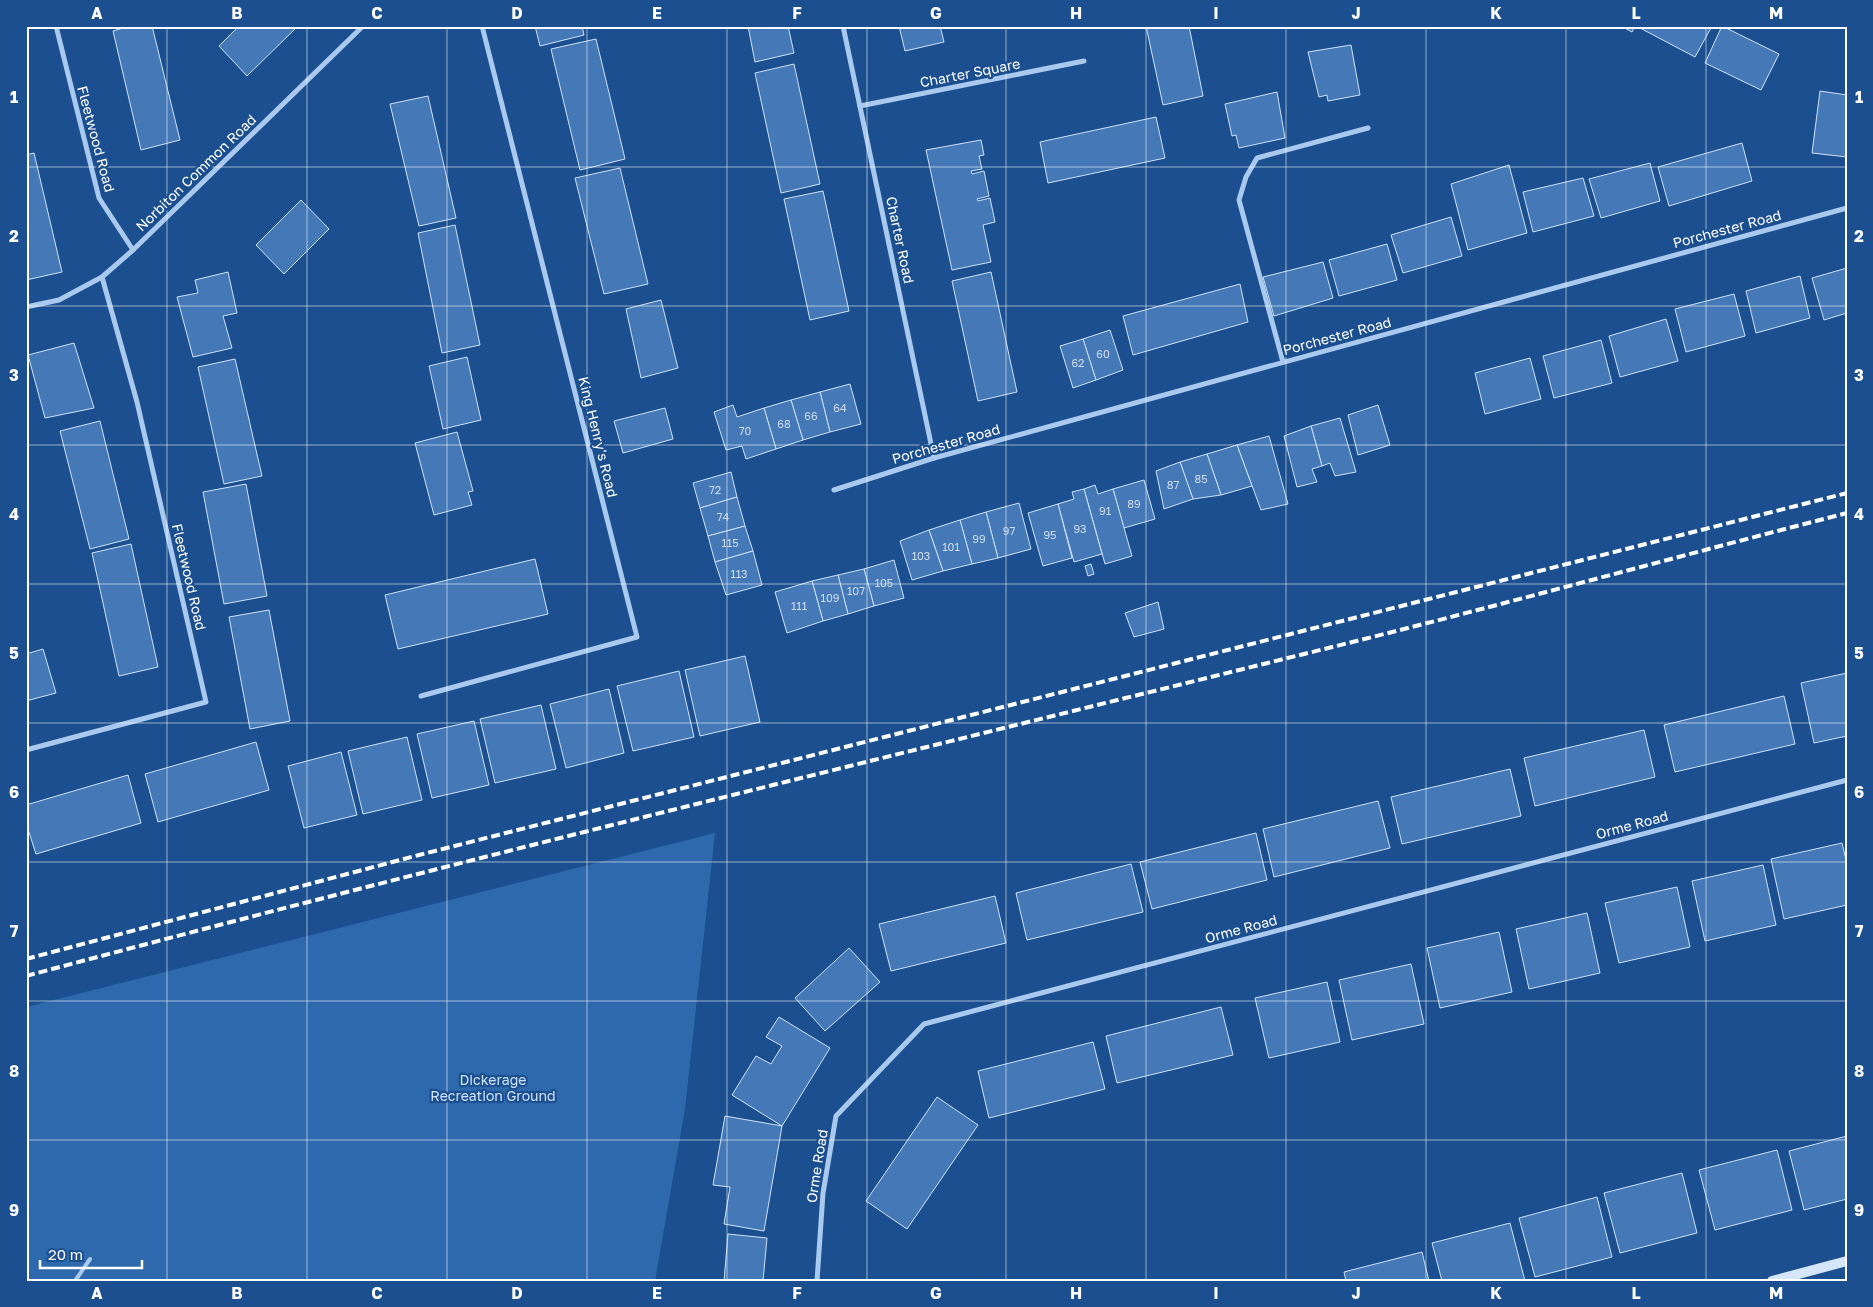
<svg xmlns="http://www.w3.org/2000/svg" width="1873" height="1307" font-family="'Golos Text',sans-serif">
  <style>
    .green { fill: #2e69ad }
    .building { fill: #4478b7; stroke: #cfe3fa }
    .lines { fill: none; stroke-linecap: round; stroke-linejoin: round }
    .lane { stroke: #a9c9ee; stroke-width: 4 }
    .street { stroke: #a9c9ee; stroke-width: 5 }
    .secondary { stroke: #d6e6fa; stroke-width: 10 }
    .rail { stroke: #fff; stroke-width: 4; stroke-dasharray: 9 4; stroke-linecap: butt }
    .grid { fill: none; stroke: #fff; stroke-width: 1; stroke-opacity: 0.55 }
    .labels { text-anchor: middle; stroke-width: 4.5; stroke-linejoin: round; paint-order: stroke }
    .number-label { font-size: 11px; fill: #d0dded }
    .street-label { font-size: 14px; fill: #fff; stroke: #1b4f8f }
    .park-label { font-size: 14px; fill: #cfe3fa; stroke: #1b4f8f }
    .neatline { fill: none; stroke: #fff; stroke-width: 2 }
    .grid-label { font-size: 16px; text-anchor: middle; font-weight: bold; fill: #fff }
  </style>
  <rect width="100%" height="100%" fill="#1b4f8f"/>
  <path class="green" d="M715,833L685,1109L655,1281H26V1007Z"/>
  <g class="building">
    <path d="M130,26H152L180,140L141,150L113,31Z"/>
    <path d="M239,26H298L247,76L219,46Z"/>
    <path d="M535,26H582L584,35L540,46Z"/>
    <path d="M748,26H788L794,53L755,62Z"/>
    <path d="M899,26H940L944,42L905,51Z"/>
    <path d="M1146,26H1189L1203,96L1163,105Z"/>
    <path d="M1621,26H1635L1632,32Z"/>
    <path d="M1641,26H1712L1695,57L1640,28Z"/>
    <path d="M1722,26L1779,54L1761,90L1705,63Z"/>
    <path d="M596,39L625,159L580,170L551,49Z"/>
    <path d="M1351,45L1360,95L1328,101L1327,95L1319,97L1308,52Z"/>
    <path d="M794,64L820,184L781,193L755,73Z"/>
    <path d="M1820,91L1847,95V157L1812,153Z"/>
    <path d="M1277,92L1285,138L1239,148L1236,135L1232,136L1225,104Z"/>
    <path d="M428,96L456,218L419,226L390,104Z"/>
    <path d="M1156,117L1165,158L1048,183L1040,142Z"/>
    <path d="M981,140L984,155L979,156L982,169L971,171L972,174L984,171L989,196L977,199L978,201L990,198L995,222L983,225L991,262L952,270L926,150Z"/>
    <path d="M1742,143L1752,181L1669,206L1658,167Z"/>
    <path d="M34,153L62,272L26,280V155Z"/>
    <path d="M1650,163L1660,201L1601,218L1589,179Z"/>
    <path d="M1509,165L1527,233L1468,250L1451,184Z"/>
    <path d="M620,168L648,284L604,294L575,178Z"/>
    <path d="M1583,178L1594,216L1533,232L1523,192Z"/>
    <path d="M823,191L849,311L810,320L784,199Z"/>
    <path d="M301,200L329,229L284,274L256,245Z"/>
    <path d="M1451,217L1462,256L1403,273L1391,235Z"/>
    <path d="M455,225L480,345L442,353L418,233Z"/>
    <path d="M1387,244L1397,280L1339,296L1329,260Z"/>
    <path d="M1323,262L1333,298L1274,316L1263,277Z"/>
    <path d="M1847,268V313L1824,320L1812,278Z"/>
    <path d="M228,272L237,313L223,316L232,348L193,357L177,297L198,293L195,280Z"/>
    <path d="M991,272L1017,392L978,401L952,281Z"/>
    <path d="M1800,276L1810,318L1756,333L1746,291Z"/>
    <path d="M1240,284L1248,322L1133,355L1123,316Z"/>
    <path d="M1734,294L1745,336L1686,352L1675,309Z"/>
    <path d="M661,300L678,368L641,378L626,309Z"/>
    <path d="M1666,319L1678,361L1620,377L1609,336Z"/>
    <path d="M1110,330L1123,370L1096,380L1083,339Z"/>
    <path d="M1083,339L1096,380L1073,388L1060,346Z"/>
    <path d="M1601,340L1612,383L1554,398L1543,356Z"/>
    <path d="M74,343L94,408L45,418L28,355Z"/>
    <path d="M467,357L481,420L443,429L429,366Z"/>
    <path d="M1530,358L1541,399L1485,414L1475,373Z"/>
    <path d="M235,359L262,476L224,484L198,367Z"/>
    <path d="M850,384L861,424L830,432L820,392Z"/>
    <path d="M820,392L830,432L803,440L791,400Z"/>
    <path d="M791,400L803,440L776,449L764,408Z"/>
    <path d="M733,405L737,417L764,408L776,449L746,459L742,446L726,450L714,412Z"/>
    <path d="M1378,405L1390,445L1358,455L1348,415Z"/>
    <path d="M665,408L673,439L623,453L614,421Z"/>
    <path d="M1340,418L1356,472L1335,476L1330,463L1322,466L1311,426Z"/>
    <path d="M100,421L129,539L90,549L60,431Z"/>
    <path d="M1311,426L1322,466L1312,469L1317,482L1297,487L1284,436Z"/>
    <path d="M457,432L473,491L468,492L472,505L434,515L415,443Z"/>
    <path d="M1269,436L1288,504L1261,510L1237,445Z"/>
    <path d="M1237,445L1252,486L1221,495L1207,454Z"/>
    <path d="M1207,454L1221,495L1193,499L1180,462Z"/>
    <path d="M1180,462L1193,499L1164,509L1156,471Z"/>
    <path d="M731,472L737,497L700,508L693,483Z"/>
    <path d="M1144,480L1155,519L1124,528L1113,489Z"/>
    <path d="M246,484L267,596L224,604L203,492Z"/>
    <path d="M1095,485L1098,494L1113,489L1132,556L1105,564L1084,489Z"/>
    <path d="M1084,489L1102,554L1074,562L1058,504L1074,499L1072,492Z"/>
    <path d="M737,497L745,526L708,536L700,508Z"/>
    <path d="M1019,503L1031,549L998,558L986,512Z"/>
    <path d="M1058,504L1072,558L1043,566L1028,513Z"/>
    <path d="M986,512L998,558L972,564L960,520Z"/>
    <path d="M960,520L972,564L943,571L929,530Z"/>
    <path d="M745,526L753,551L715,562L708,536Z"/>
    <path d="M929,530L943,571L912,580L900,541Z"/>
    <path d="M131,544L158,667L119,676L92,553Z"/>
    <path d="M753,551L762,585L726,595L715,562Z"/>
    <path d="M535,559L548,614L398,649L385,595Z"/>
    <path d="M894,560L904,598L874,606L864,569Z"/>
    <path d="M1091,564L1094,574L1088,576L1085,566Z"/>
    <path d="M864,569L874,606L848,614L838,575Z"/>
    <path d="M838,575L848,614L823,621L812,581Z"/>
    <path d="M812,581L823,621L787,633L775,592Z"/>
    <path d="M1158,602L1164,629L1134,637L1125,613Z"/>
    <path d="M269,610L290,721L250,729L229,617Z"/>
    <path d="M43,649L56,693L26,701V654Z"/>
    <path d="M745,656L760,722L700,736L685,670Z"/>
    <path d="M679,671L694,737L633,751L617,686Z"/>
    <path d="M1847,673V736L1814,743L1801,683Z"/>
    <path d="M609,689L624,753L566,768L550,704Z"/>
    <path d="M1784,696L1795,744L1675,772L1664,725Z"/>
    <path d="M541,705L556,769L495,783L480,719Z"/>
    <path d="M474,721L489,785L432,798L417,734Z"/>
    <path d="M1644,730L1655,777L1535,806L1524,758Z"/>
    <path d="M407,737L422,800L363,814L348,751Z"/>
    <path d="M256,742L269,790L158,822L145,774Z"/>
    <path d="M341,752L357,815L304,828L288,766Z"/>
    <path d="M1510,769L1521,816L1402,844L1391,797Z"/>
    <path d="M128,775L141,823L36,854L26,823V805Z"/>
    <path d="M1378,801L1390,848L1274,877L1263,829Z"/>
    <path d="M1256,833L1267,880L1152,909L1140,862Z"/>
    <path d="M1842,843L1847,864V905L1784,919L1771,859Z"/>
    <path d="M1131,864L1143,912L1027,940L1016,893Z"/>
    <path d="M1763,865L1776,925L1705,941L1692,881Z"/>
    <path d="M1677,887L1690,947L1619,963L1605,903Z"/>
    <path d="M995,896L1006,943L891,971L879,924Z"/>
    <path d="M1587,913L1600,973L1529,989L1516,929Z"/>
    <path d="M1499,932L1512,992L1440,1008L1427,948Z"/>
    <path d="M849,948L880,982L825,1031L795,998Z"/>
    <path d="M1411,964L1424,1024L1352,1040L1339,980Z"/>
    <path d="M1327,982L1340,1042L1269,1058L1255,998Z"/>
    <path d="M1221,1007L1233,1055L1117,1083L1106,1036Z"/>
    <path d="M779,1017L830,1048L782,1126L732,1095L756,1056L771,1064L782,1046L766,1037Z"/>
    <path d="M1093,1042L1105,1089L989,1118L978,1071Z"/>
    <path d="M937,1097L978,1125L907,1229L866,1201Z"/>
    <path d="M725,1116L782,1126L764,1231L724,1224L730,1187L713,1185Z"/>
    <path d="M1847,1136V1199L1804,1210L1789,1151Z"/>
    <path d="M1777,1150L1792,1210L1715,1230L1699,1170Z"/>
    <path d="M1682,1173L1697,1233L1620,1253L1604,1193Z"/>
    <path d="M1597,1197L1612,1257L1535,1277L1519,1218Z"/>
    <path d="M1510,1223L1525,1281H1442L1432,1243Z"/>
    <path d="M728,1234L767,1238L763,1281H724Z"/>
    <path d="M1422,1252L1429,1281H1346L1344,1272Z"/>
  </g>
  <g class="lines">
    <path class="lane" d="M75,1281L90,1259"/>
    <g class="street">
      <path d="M56,26L99,198L133,250"/>
      <path d="M843,26L934,458"/>
      <path d="M860,106L1084,61"/>
      <path d="M26,307L59,300L102,277L133,250L363,26"/>
      <path d="M1283,362L1239,200L1246,177L1257,158L1368,128"/>
      <path d="M834,490L934,458L1847,208"/>
      <path d="M421,696L637,637L482,26"/>
      <path d="M26,750L206,702L137,402L102,277"/>
      <path d="M817,1281L823,1193L836,1116L924,1024L1847,780"/>
    </g>
    <path class="secondary" d="M1772,1281L1847,1261"/>
    <g class="rail">
      <path d="M26,959L419,855L1847,493"/>
      <path d="M26,976C452,862 880,759 1308,653C1488,609 1667,559 1847,513"/>
    </g>
  </g>
  <path class="grid" d="M167,26V1281M307,26V1281M447,26V1281M587,26V1281M727,26V1281M867,26V1281M1006,26V1281M1146,26V1281M1286,26V1281M1426,26V1281M1566,26V1281M1706,26V1281M26,167H1847M26,306H1847M26,445H1847M26,584H1847M26,723H1847M26,862H1847M26,1001H1847M26,1140H1847"/>
  <g class="labels">
    <g class="number-label">
      <text x="1103" y="358">60</text>
      <text x="1078" y="367">62</text>
      <text x="840" y="412">64</text>
      <text x="811" y="420">66</text>
      <text x="784" y="428">68</text>
      <text x="745" y="435">70</text>
      <text x="1201" y="483">85</text>
      <text x="1173" y="489">87</text>
      <text x="715" y="494">72</text>
      <text x="1134" y="508">89</text>
      <text x="1105" y="515">91</text>
      <text x="723" y="521">74</text>
      <text x="1080" y="533">93</text>
      <text x="1009" y="535">97</text>
      <text x="1050" y="539">95</text>
      <text x="979" y="543">99</text>
      <text x="730" y="547">115</text>
      <text x="951" y="551">101</text>
      <text x="921" y="560">103</text>
      <text x="739" y="578">113</text>
      <text x="884" y="587">105</text>
      <text x="856" y="595">107</text>
      <text x="830" y="602">109</text>
      <text x="799" y="610">111</text>
    </g>
    <g class="street-label">
      <text transform="translate(970 73) rotate(-11)" y="5">Charter Square</text>
      <text transform="translate(96 139) rotate(75)" y="5">Fleetwood Road</text>
      <text transform="translate(196 173) rotate(-44)" y="5">Norbiton Common Road</text>
      <text transform="translate(1727 229) rotate(-15)" y="5">Porchester Road</text>
      <text transform="translate(900 240) rotate(78)" y="5">Charter Road</text>
      <text transform="translate(1337 336) rotate(-15)" y="5">Porchester Road</text>
      <text transform="translate(598 437) rotate(76)" y="5">King Henry's Road</text>
      <text transform="translate(946 444) rotate(-16)" y="5">Porchester Road</text>
      <text transform="translate(189 577) rotate(77)" y="5">Fleetwood Road</text>
      <text transform="translate(1632 825) rotate(-15)" y="5">Orme Road</text>
      <text transform="translate(1241 929) rotate(-15)" y="5">Orme Road</text>
      <text transform="translate(817 1166) rotate(-81)" y="5">Orme Road</text>
    </g>
    <g class="park-label">
      <text x="493" y="1085">Dickerage<tspan x="493" dy="16">Recreation Ground</tspan></text>
    </g>
  </g>
  <rect width="1873" height="1307" fill="none" stroke="#1b4f8f" stroke-width="55"/>
  <path d="M40 1260v8h102v-8" fill="none" stroke="#ffffff" stroke-width="2.5"/>
  <text x="48" y="1260" font-size="15" fill="#ffffff" stroke="#1b4f8f" stroke-width="4" paint-order="stroke">20 m</text>
  <rect x="28" y="28" width="1818" height="1252" class="neatline"/>
  <g class="grid-label">
    <text x="97" y="19">A</text>
    <text x="237" y="19">B</text>
    <text x="377" y="19">C</text>
    <text x="517" y="19">D</text>
    <text x="657" y="19">E</text>
    <text x="797" y="19">F</text>
    <text x="936" y="19">G</text>
    <text x="1076" y="19">H</text>
    <text x="1216" y="19">I</text>
    <text x="1356" y="19">J</text>
    <text x="1496" y="19">K</text>
    <text x="1636" y="19">L</text>
    <text x="1776" y="19">M</text>
    <text x="14" y="103">1</text>
    <text x="1859" y="103">1</text>
    <text x="14" y="242">2</text>
    <text x="1859" y="242">2</text>
    <text x="14" y="381">3</text>
    <text x="1859" y="381">3</text>
    <text x="14" y="520">4</text>
    <text x="1859" y="520">4</text>
    <text x="14" y="659">5</text>
    <text x="1859" y="659">5</text>
    <text x="14" y="798">6</text>
    <text x="1859" y="798">6</text>
    <text x="14" y="937">7</text>
    <text x="1859" y="937">7</text>
    <text x="14" y="1077">8</text>
    <text x="1859" y="1077">8</text>
    <text x="14" y="1216">9</text>
    <text x="1859" y="1216">9</text>
    <text x="97" y="1299">A</text>
    <text x="237" y="1299">B</text>
    <text x="377" y="1299">C</text>
    <text x="517" y="1299">D</text>
    <text x="657" y="1299">E</text>
    <text x="797" y="1299">F</text>
    <text x="936" y="1299">G</text>
    <text x="1076" y="1299">H</text>
    <text x="1216" y="1299">I</text>
    <text x="1356" y="1299">J</text>
    <text x="1496" y="1299">K</text>
    <text x="1636" y="1299">L</text>
    <text x="1776" y="1299">M</text>
  </g>
</svg>
